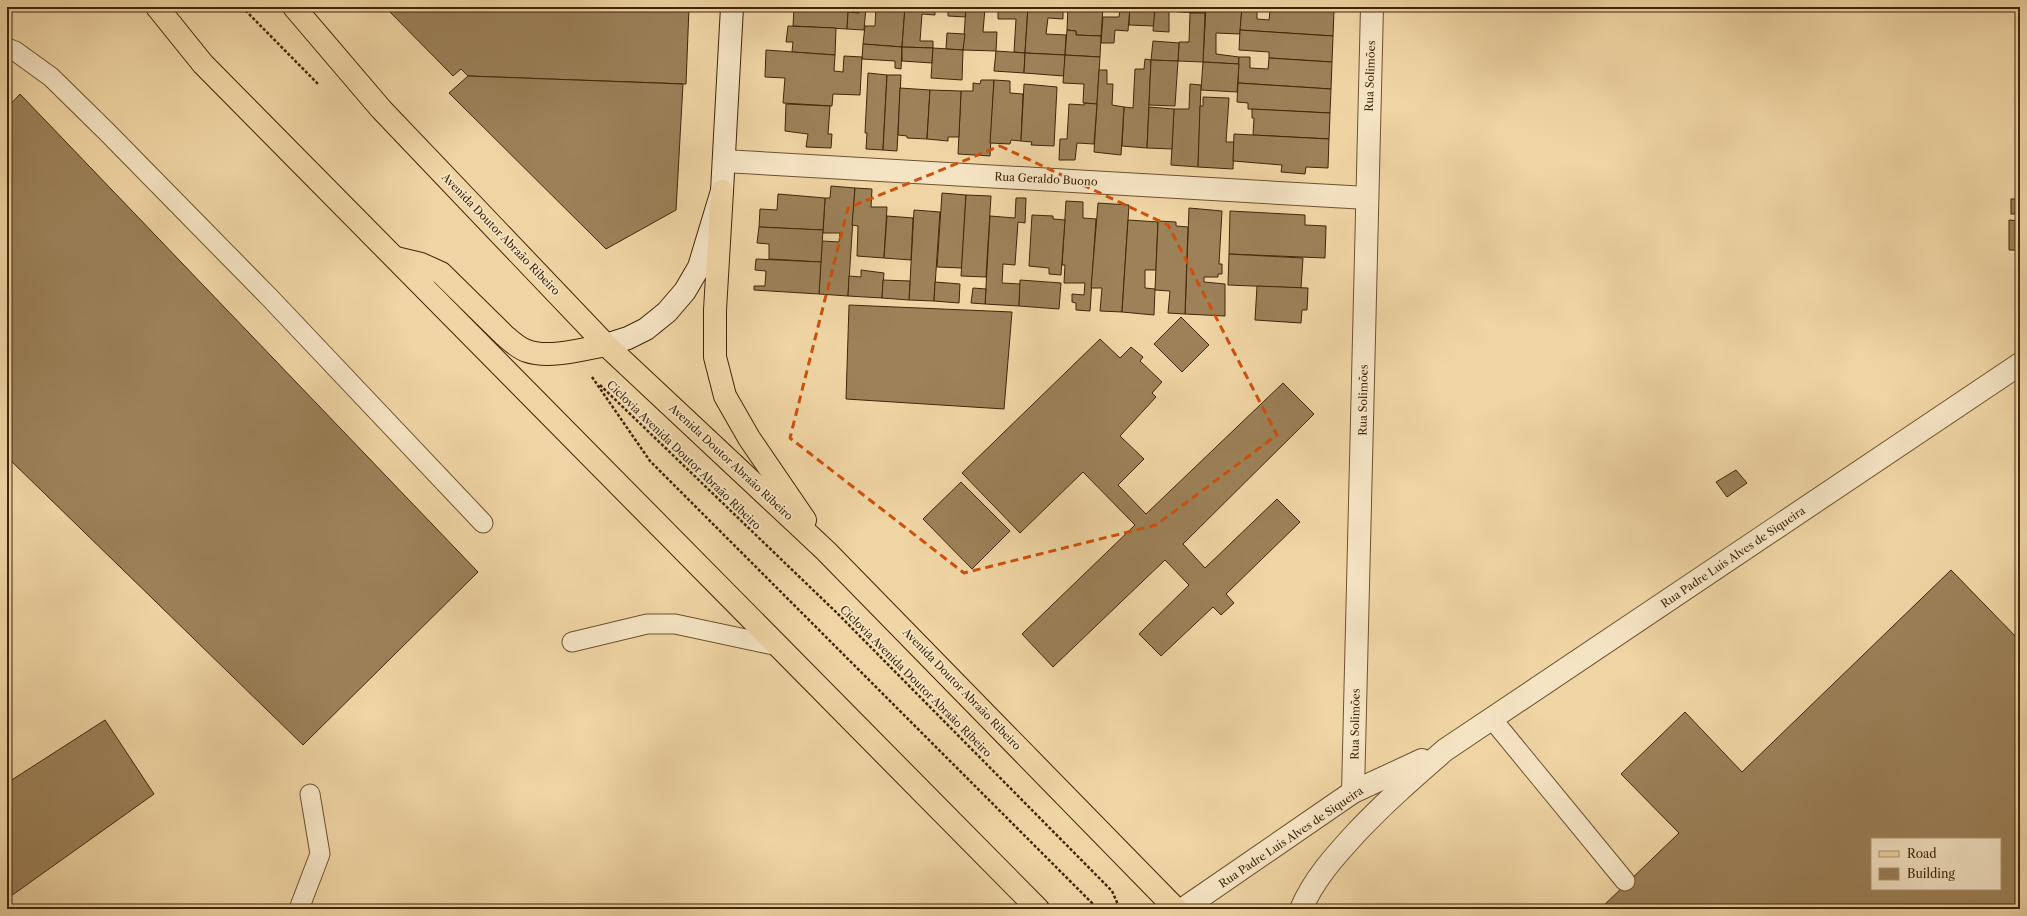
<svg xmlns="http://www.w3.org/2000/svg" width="2027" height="916" font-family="'Libre Caslon Text',serif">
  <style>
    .building { fill: #9c8159; stroke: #412608; fill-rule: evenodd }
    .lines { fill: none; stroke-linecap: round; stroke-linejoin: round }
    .service-casing { stroke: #6d522f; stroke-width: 21 }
    .minor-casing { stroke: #6d522f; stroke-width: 24 }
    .secondary-casing { stroke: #412608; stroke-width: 24 }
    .primary-casing { stroke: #412608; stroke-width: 24 }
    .path { stroke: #412608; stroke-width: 2.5; stroke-dasharray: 3 2; stroke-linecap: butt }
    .service { stroke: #f5e4c4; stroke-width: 19 }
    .minor { stroke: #f5e4c4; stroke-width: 22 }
    .secondary { stroke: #f5e4c4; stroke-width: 22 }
    .primary { stroke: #f0d5a4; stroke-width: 22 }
    .marked { fill: none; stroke: #cf510b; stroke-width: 3; stroke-dasharray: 8 5; stroke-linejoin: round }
    .labels { text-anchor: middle; stroke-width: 3.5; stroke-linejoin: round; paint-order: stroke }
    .street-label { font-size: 11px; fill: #412608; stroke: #f5e4c4 }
  </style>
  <rect width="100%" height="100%" fill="#f0d5a4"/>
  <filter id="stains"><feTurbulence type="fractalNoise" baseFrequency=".005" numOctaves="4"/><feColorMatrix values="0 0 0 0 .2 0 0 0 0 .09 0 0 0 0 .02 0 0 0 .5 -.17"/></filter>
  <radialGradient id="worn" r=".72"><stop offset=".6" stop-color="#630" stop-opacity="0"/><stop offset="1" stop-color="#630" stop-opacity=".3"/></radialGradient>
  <g class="building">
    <path d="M385,7H689L686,84L468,76L461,69L453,76Z"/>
    <path d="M794,7H859V13L848,12L847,29L793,26Z"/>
    <path d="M859,7H866L864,30L847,29L848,12L859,13Z"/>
    <path d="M876,7H905L902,47L863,44L865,26H875Z"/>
    <path d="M905,7H935V15L922,14L920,41H933V48L902,47Z"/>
    <path d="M948,7H966V17L948,16Z"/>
    <path d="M966,7H998V9L985,8L983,32H997L996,51L963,50Z"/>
    <path d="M998,7H1028L1025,53L1014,52L1016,19H998Z"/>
    <path d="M1028,7H1063V19L1048,18L1046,34L1066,35L1065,55L1025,53Z"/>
    <path d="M1068,7H1103L1101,36L1076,35V31L1067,30Z"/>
    <path d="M1103,7H1130L1128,31L1115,30L1114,43H1101L1103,17H1119L1120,10L1103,9Z"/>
    <path d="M1130,7H1155L1154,26L1129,25Z"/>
    <path d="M1155,7H1182L1181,12L1169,11V32L1153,31Z"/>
    <path d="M1182,7H1206L1205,13L1181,12Z"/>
    <path d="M1206,7H1242L1240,34L1216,33V54L1239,57V64L1203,62Z"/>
    <path d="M1242,7L1334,11L1333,36L1240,30ZM1257,10L1270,11L1269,20L1257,19Z"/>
    <path d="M1274,7H1334V11Z"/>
    <path d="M1190,13H1205L1203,62L1178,61L1179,42H1189Z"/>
    <path d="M788,26L836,28L835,55L792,52L793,42H786Z"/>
    <path d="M1067,30L1076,31V35L1101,36L1100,57L1065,55Z"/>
    <path d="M1240,30L1333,36L1332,62L1269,58V52L1239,50Z"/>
    <path d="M947,33L965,34L963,50L946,49Z"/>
    <path d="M1153,41L1179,43L1178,61L1151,60Z"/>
    <path d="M863,44L902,47L901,69L895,68V61L862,59Z"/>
    <path d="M902,47L933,48L932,63L902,61Z"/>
    <path d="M933,48L963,50L962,80L931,78Z"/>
    <path d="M766,50L835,55L834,71L843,72L844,56L862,57L860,95L833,94L832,106L783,103L785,78L765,77Z"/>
    <path d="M996,51L1025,53L1024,73L994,71Z"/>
    <path d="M1025,53L1065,55L1064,76L1024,73Z"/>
    <path d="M1065,55L1100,57L1097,104L1083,103L1084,84L1063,83Z"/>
    <path d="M1239,57H1250V68L1268,69L1269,58L1332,62L1331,89L1238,83Z"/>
    <path d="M1145,59L1151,60L1147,148L1122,146L1124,107L1133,108L1135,69H1144Z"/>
    <path d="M1151,60L1178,61L1175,106L1149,105Z"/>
    <path d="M1203,62L1239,64L1237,92L1201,90Z"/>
    <path d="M1099,70H1107V84H1113L1112,105L1124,107L1121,155L1094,152Z"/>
    <path d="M868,73L887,75L883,150L866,149L867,133H865Z"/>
    <path d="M887,75H901L897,151L883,150Z"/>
    <path d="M468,76L683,84L676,210L606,249L449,93Z"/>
    <path d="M981,80H994L990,156L958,154L961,91H973V83L980,84Z"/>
    <path d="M994,80L1010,81V93L1023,94L1021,141L1011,140L1010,144L990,143Z"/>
    <path d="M1238,83L1331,89L1330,113L1248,109V103L1237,102Z"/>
    <path d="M1024,84L1057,87L1054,146L1031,145L1032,142L1021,141Z"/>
    <path d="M1190,84L1201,85L1198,167L1171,165L1174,109H1189Z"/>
    <path d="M900,88L930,90L927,139L907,138V136L898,135Z"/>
    <path d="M930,90L961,91L959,137H948V141L927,139Z"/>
    <path d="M20,94L478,572L303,745L7,457V108Z"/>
    <path d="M1203,97L1229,98L1226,142H1234L1233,169L1198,167L1200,106H1203Z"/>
    <path d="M1085,103L1097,104L1094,144L1077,143L1075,160H1059L1060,139H1067L1069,104L1084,105Z"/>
    <path d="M786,104L830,106L828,134H832L831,148L806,147L808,134L785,131Z"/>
    <path d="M1149,107L1174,109L1172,149L1147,148Z"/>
    <path d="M1252,109L1330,113L1329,139L1253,135L1254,118H1252Z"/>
    <path d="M1234,134L1329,139L1328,168L1306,167L1305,174L1281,172L1282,165L1233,161Z"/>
    <path d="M831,186L855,188L848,296L819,294L822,241L839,242L840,233H823L825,198H830Z"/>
    <path d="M855,188L872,189L871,207H887L884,258L857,256L858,226L852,225Z"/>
    <path d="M942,193L966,195L962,268L937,267Z"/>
    <path d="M778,194L825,198L823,230L759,227L760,209L777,210Z"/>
    <path d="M966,195L991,196L986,277L961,276Z"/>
    <path d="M1016,198H1026L1025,223L1018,222L1015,265L1003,264L1002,283L1020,284L1019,306L985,304L990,216L1015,218Z"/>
    <rect x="2011" y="199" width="9" height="15"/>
    <path d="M1066,201L1083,202V218L1096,219L1090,311L1076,310V303L1072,302V294L1084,295L1085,283H1064L1065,265H1062Z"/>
    <path d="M1098,203L1129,205L1122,312L1100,311L1102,288H1091Z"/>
    <path d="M1189,208L1222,211L1219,264H1222V274H1218V277H1204V282L1225,284V316L1185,314Z"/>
    <path d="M914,210L940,212L934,301L909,300Z"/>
    <path d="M1230,211L1305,215V225L1326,226L1325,258L1229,254Z"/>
    <path d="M1032,215L1053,216V219L1065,220L1061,275L1049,274V268L1029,266Z"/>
    <path d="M887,216L913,218L911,260L884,258Z"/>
    <path d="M1128,220L1158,222L1156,270H1145V288L1155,289L1154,315L1122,312Z"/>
    <path d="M2009,220L2020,221V250H2009Z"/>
    <path d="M1159,221L1176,222V226L1188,227L1185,314L1168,313L1170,291L1155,290L1158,222Z"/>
    <path d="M759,227L823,230L821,262L769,259V244L757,243Z"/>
    <path d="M1229,254L1303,258L1301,288L1228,285Z"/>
    <path d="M756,259L821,262L819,294L754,290V286H765L766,271L755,270Z"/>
    <path d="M861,270L884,273L882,298L848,296L849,276L861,277Z"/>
    <path d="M883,280L910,281L909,300L882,298Z"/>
    <path d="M1020,280L1061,283L1059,309L1019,306Z"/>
    <path d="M935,282L960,284L959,303L934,301Z"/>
    <path d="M1257,286L1308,288L1307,310H1302L1301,323L1255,320Z"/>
    <path d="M973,288L986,289L985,304L971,303Z"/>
    <path d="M849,305L1012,312L1004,409L846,399Z"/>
    <path d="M1181,317L1209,345L1182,372L1154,344Z"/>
    <path d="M1100,339L1120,358L1131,347L1143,357L1140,361L1162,382L1152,393L1156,397L1120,436L1144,459L1118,485L1146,514L1283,383L1314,414L1183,544L1205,568L1277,499L1300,522L1226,594L1234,603L1221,615L1213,607L1161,656L1139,634L1189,585L1165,560L1053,667L1022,634L1135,525L1083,472L1020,533L962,473Z"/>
    <path d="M1736,470L1747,483L1727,497L1716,482Z"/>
    <path d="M961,482L1010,531L972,569L923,519Z"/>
    <path d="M1951,570L2020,641V909H1600L1679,833L1621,774L1685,712L1742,772ZM1872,839H2000V889H1872Z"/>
    <path d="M105,720L154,794L11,896L7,890V783Z"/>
  </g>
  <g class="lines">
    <defs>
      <g id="service">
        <path d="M7,48L15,51L51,77L107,132L270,298L483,523"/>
        <path d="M572,642L647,624H675L778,646"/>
        <path d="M1492,719L1625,881"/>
        <path d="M299,909L320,854L310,794"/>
      </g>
      <g id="minor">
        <path d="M724,161L1367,198"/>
        <path d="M1353,792L1372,7"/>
        <path d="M1183,909L1353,792L1422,760"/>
        <path d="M1301,909C1314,879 1334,857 1356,833C1384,803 1414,777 1445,750L2020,364"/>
      </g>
      <path id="secondary" d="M606,345L628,338L646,329L667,312L685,291L699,267L722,191L732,7"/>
      <g id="primary">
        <path d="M157,7L203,64L1038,909"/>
        <path d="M294,7L381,109L606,345L826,551L1176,909"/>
        <path d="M722,191L715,310V357L725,396L749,438L805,520"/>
        <path d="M396,258L421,264L441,273L504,335C511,341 518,348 527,351C549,359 584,349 606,345"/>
      </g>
    </defs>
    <use href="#service" class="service-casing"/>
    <use href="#minor" class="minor-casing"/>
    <use href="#secondary" class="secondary-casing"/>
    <use href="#primary" class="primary-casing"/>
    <g class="path">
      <path d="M242,7L319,85"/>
      <path d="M592,377L650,461L1098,909"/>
      <path d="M600,385L838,614L1112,891L1120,909"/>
    </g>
    <use href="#service" class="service"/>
    <use href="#minor" class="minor"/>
    <use href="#secondary" class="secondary"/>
    <use href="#primary" class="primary"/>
  </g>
  <path class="marked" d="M1000,146L1168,225L1277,435L1156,525L964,573L790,438L848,208Z"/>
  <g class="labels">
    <g class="street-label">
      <text transform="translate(1370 76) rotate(-88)" y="4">Rua Solimões</text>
      <text transform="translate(1046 179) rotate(3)" y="4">Rua Geraldo Buono</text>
      <text transform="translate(501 234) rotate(46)" y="4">Avenida Doutor Abraão Ribeiro</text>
      <text transform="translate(1363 400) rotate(-89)" y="4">Rua Solimões</text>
      <text transform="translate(684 455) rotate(44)" y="4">Ciclovia Avenida Doutor Abraão Ribeiro</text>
      <text transform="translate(731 462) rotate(43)" y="4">Avenida Doutor Abraão Ribeiro</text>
      <text transform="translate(1733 557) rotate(-34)" y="4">Rua Padre Luís Alves de Siqueira</text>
      <text transform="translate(916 681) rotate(45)" y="4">Ciclovia Avenida Doutor Abraão Ribeiro</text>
      <text transform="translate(962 689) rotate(46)" y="4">Avenida Doutor Abraão Ribeiro</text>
      <text transform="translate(1355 724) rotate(-89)" y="4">Rua Solimões</text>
      <text transform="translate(1291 837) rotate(-34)" y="4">Rua Padre Luís Alves de Siqueira</text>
    </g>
  </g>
  <rect width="2027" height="916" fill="none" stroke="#f0d5a4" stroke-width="24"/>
  <rect x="8" y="8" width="2011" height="900" fill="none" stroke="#412608" stroke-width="2"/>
  <rect x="12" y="12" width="2003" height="892" fill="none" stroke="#412608"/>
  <rect x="1871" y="838" width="130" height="52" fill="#f5e4c4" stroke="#ad9879"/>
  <rect x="1879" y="851" width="20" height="6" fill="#f0d5a4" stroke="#ad9879"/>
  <text x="1907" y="858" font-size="12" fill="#412608">Road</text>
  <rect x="1879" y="868" width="20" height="12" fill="#9c8159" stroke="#ad9879"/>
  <text x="1907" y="878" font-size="12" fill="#412608">Building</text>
  <rect width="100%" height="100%" filter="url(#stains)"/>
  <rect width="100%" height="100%" fill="url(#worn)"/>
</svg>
